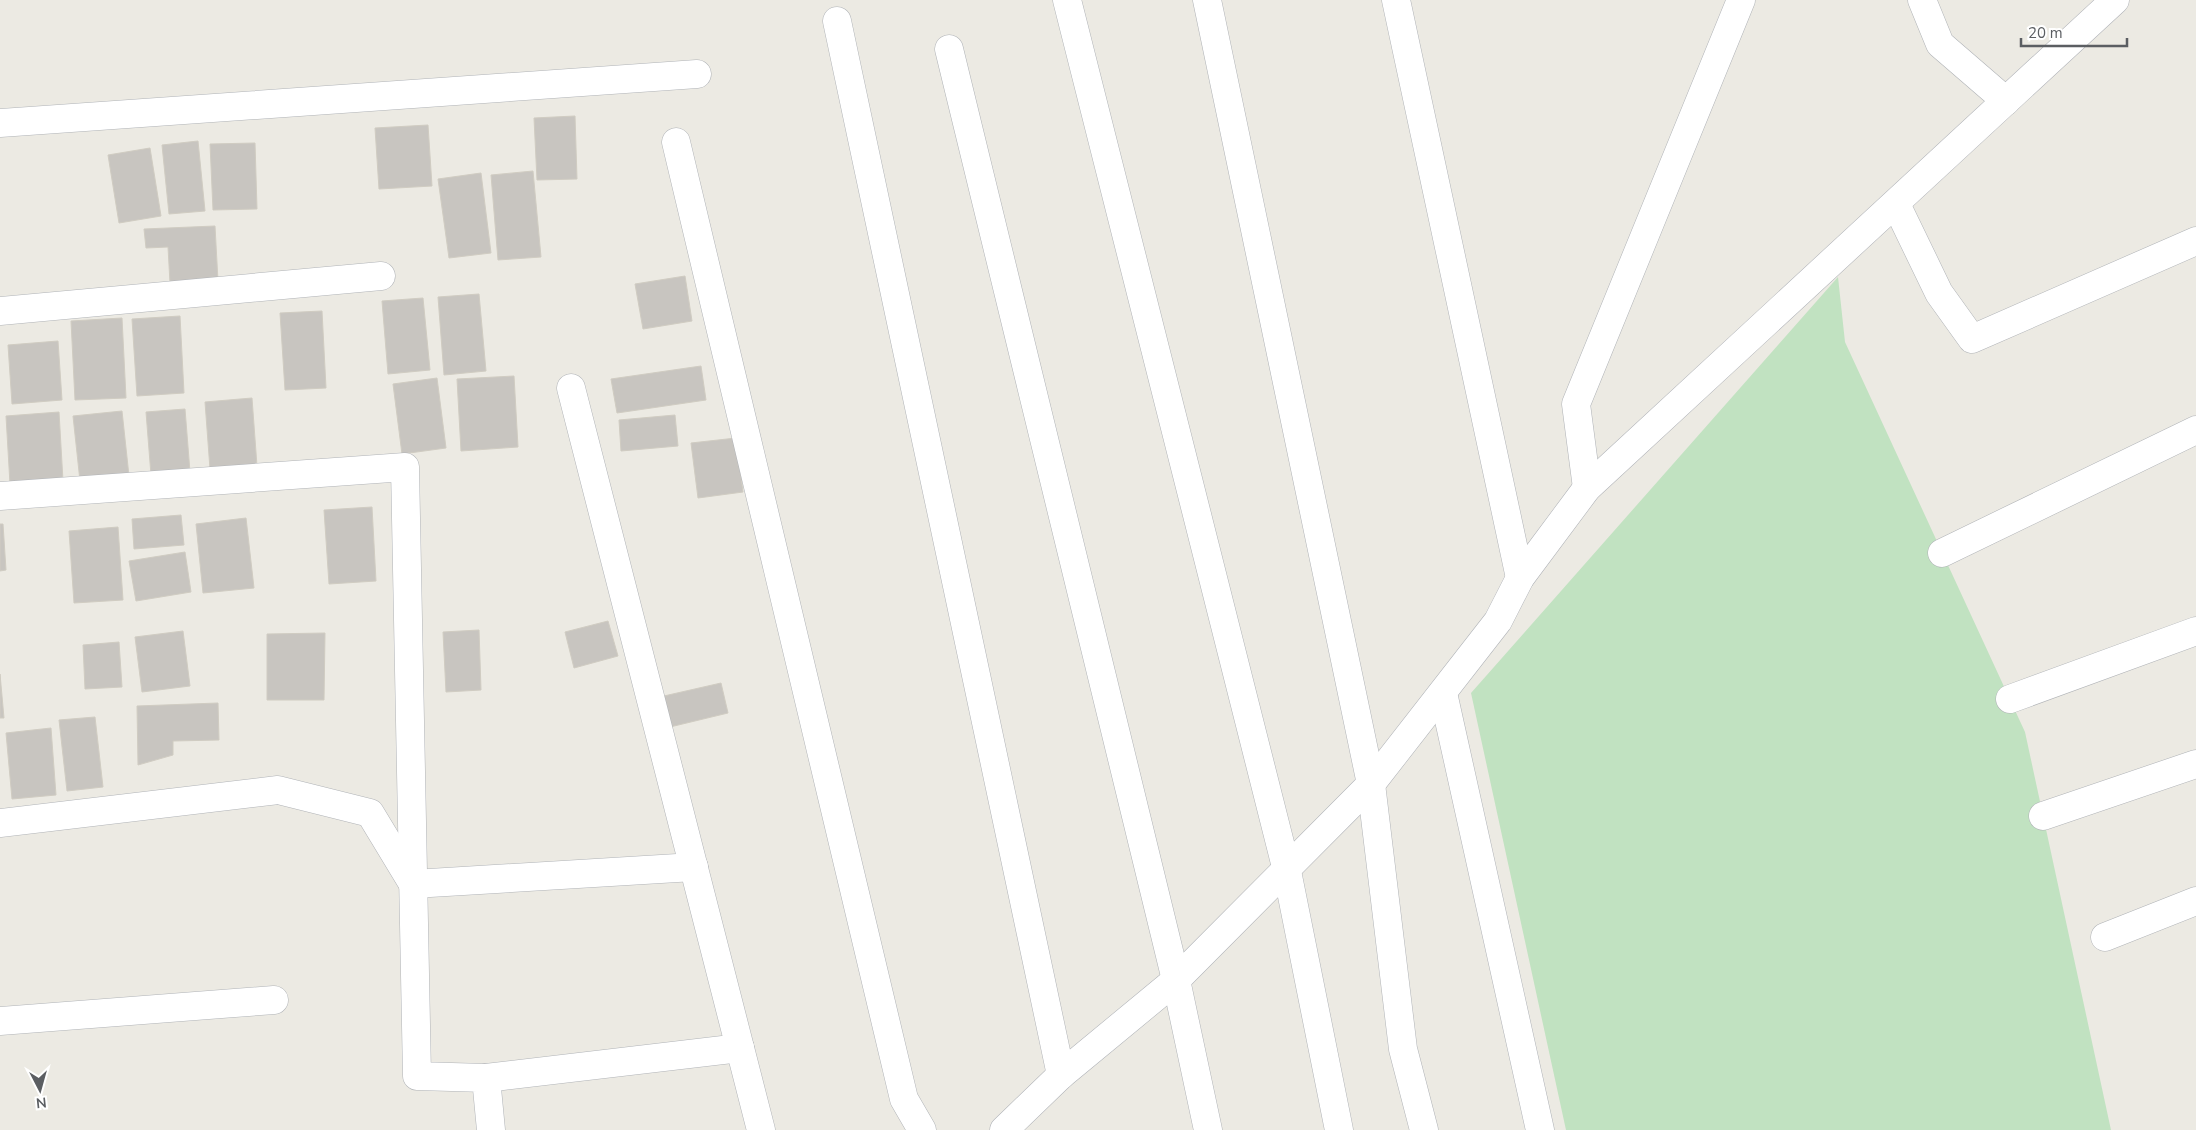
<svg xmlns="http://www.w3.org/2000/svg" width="2196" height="1130" font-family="'Nunito Sans',sans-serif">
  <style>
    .green { fill: #c1e2c1 }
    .building { fill: #c8c5c0; stroke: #d0ccc2 }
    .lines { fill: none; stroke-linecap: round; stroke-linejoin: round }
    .street-casing { stroke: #b0b3b7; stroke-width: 29 }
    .secondary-casing { stroke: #afb2b7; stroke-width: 29 }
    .street { stroke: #fff; stroke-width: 28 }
    .secondary { stroke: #fff; stroke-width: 28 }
  </style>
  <rect width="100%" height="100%" fill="#eceae3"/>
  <path class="green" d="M1838,277L1845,342L2025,732L2111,1130H1566L1471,693Z"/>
  <g class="building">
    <path d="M575,116L577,179L537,180L534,118Z"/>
    <path d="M428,125L432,186L379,189L375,128Z"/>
    <path d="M198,141L205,211L169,214L162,145Z"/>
    <path d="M255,143L257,209L213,210L210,144Z"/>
    <path d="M150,148L161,216L119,223L108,155Z"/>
    <path d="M533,171L541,257L498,260L491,175Z"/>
    <path d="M481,173L491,253L449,258L438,179Z"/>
    <path d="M215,226L218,281L170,283L168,247L146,248L144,229Z"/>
    <path d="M685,276L692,321L643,329L635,284Z"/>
    <path d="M479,294L486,371L444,375L438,297Z"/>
    <path d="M423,298L430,370L388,374L382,301Z"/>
    <path d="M322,311L326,388L285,390L280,313Z"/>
    <path d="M180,316L184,393L137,396L132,319Z"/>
    <path d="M122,318L126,398L75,400L71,321Z"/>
    <path d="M58,341L62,400L12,404L8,345Z"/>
    <path d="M701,366L706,400L617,413L611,379Z"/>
    <path d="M514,376L518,447L461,451L457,379Z"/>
    <path d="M437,378L446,448L402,454L393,384Z"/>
    <path d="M252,398L257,466L210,469L205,402Z"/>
    <path d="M185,409L190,472L151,475L146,412Z"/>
    <path d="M122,411L129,476L80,481L73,416Z"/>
    <path d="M59,412L63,481L10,484L6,416Z"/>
    <path d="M675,415L678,446L621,451L619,420Z"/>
    <path d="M736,438L743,492L698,498L691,443Z"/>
    <path d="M372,507L376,581L329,584L324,510Z"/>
    <path d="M181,515L184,545L134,549L132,519Z"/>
    <path d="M246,518L254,588L203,593L196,524Z"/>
    <path d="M0,524H3L6,570L0,571Z"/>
    <path d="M118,527L123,600L74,603L69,531Z"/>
    <path d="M185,552L191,592L136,601L129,561Z"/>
    <path d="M608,621L618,656L574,668L565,632Z"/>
    <path d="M479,630L481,690L446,692L443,632Z"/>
    <path d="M183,631L190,686L142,692L135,637Z"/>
    <path d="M325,633L324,700H267V634Z"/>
    <path d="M119,642L122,687L85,689L83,645Z"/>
    <path d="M0,674L4,718H0Z"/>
    <path d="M721,683L728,713L670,727L664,696Z"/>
    <path d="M218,703L219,740L173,741V755L138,765L137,706Z"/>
    <path d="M95,717L103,787L67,791L59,720Z"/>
    <path d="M51,728L56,795L12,799L6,733Z"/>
  </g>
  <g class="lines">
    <defs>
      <g id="street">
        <path d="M1067,0L1287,871L1339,1130"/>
        <path d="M1207,0L1371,784L1403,1049L1424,1130"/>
        <path d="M1396,0L1520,578"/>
        <path d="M1922,0L1940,44L2006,101"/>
        <path d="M837,21L1061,1075"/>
        <path d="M949,49L1176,980L1208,1130"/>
        <path d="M0,123L697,74"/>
        <path d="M676,142L904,1099L922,1130"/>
        <path d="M1896,204L1939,293L1972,339L2196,241"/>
        <path d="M0,311L381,276"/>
        <path d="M571,388L761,1130"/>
        <path d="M1587,488L1576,404L1741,0"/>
        <path d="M0,496L405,467L417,1076L486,1078L491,1130"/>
        <path d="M1942,553L2196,430"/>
        <path d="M2010,699L2196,631"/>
        <path d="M2043,816L2196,764"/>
        <path d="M0,823L278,790L370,813L413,884L694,867"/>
        <path d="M2105,937L2196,901"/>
        <path d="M0,1021L274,1000"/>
        <path d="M486,1078L740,1048"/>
      </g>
      <g id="secondary">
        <path d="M1443,693L1540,1130"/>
        <path d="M1004,1130L1061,1075L1176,980L1371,784L1498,621L1520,578L1587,488L2115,0"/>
      </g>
    </defs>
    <use href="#street" class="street-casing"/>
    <use href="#secondary" class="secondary-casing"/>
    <use href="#street" class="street"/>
    <use href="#secondary" class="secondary"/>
  </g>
  <g transform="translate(40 1090) rotate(174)" stroke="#ffffff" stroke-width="4" paint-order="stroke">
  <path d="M0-4L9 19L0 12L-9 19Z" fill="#5b5e62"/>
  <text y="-8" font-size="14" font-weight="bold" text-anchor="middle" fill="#5b5e62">N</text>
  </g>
  <path d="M2021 38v8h106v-8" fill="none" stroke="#5b5e62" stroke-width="2.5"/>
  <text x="2028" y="38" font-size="15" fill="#5b5e62" stroke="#ffffff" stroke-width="4" paint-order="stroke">20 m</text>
</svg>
